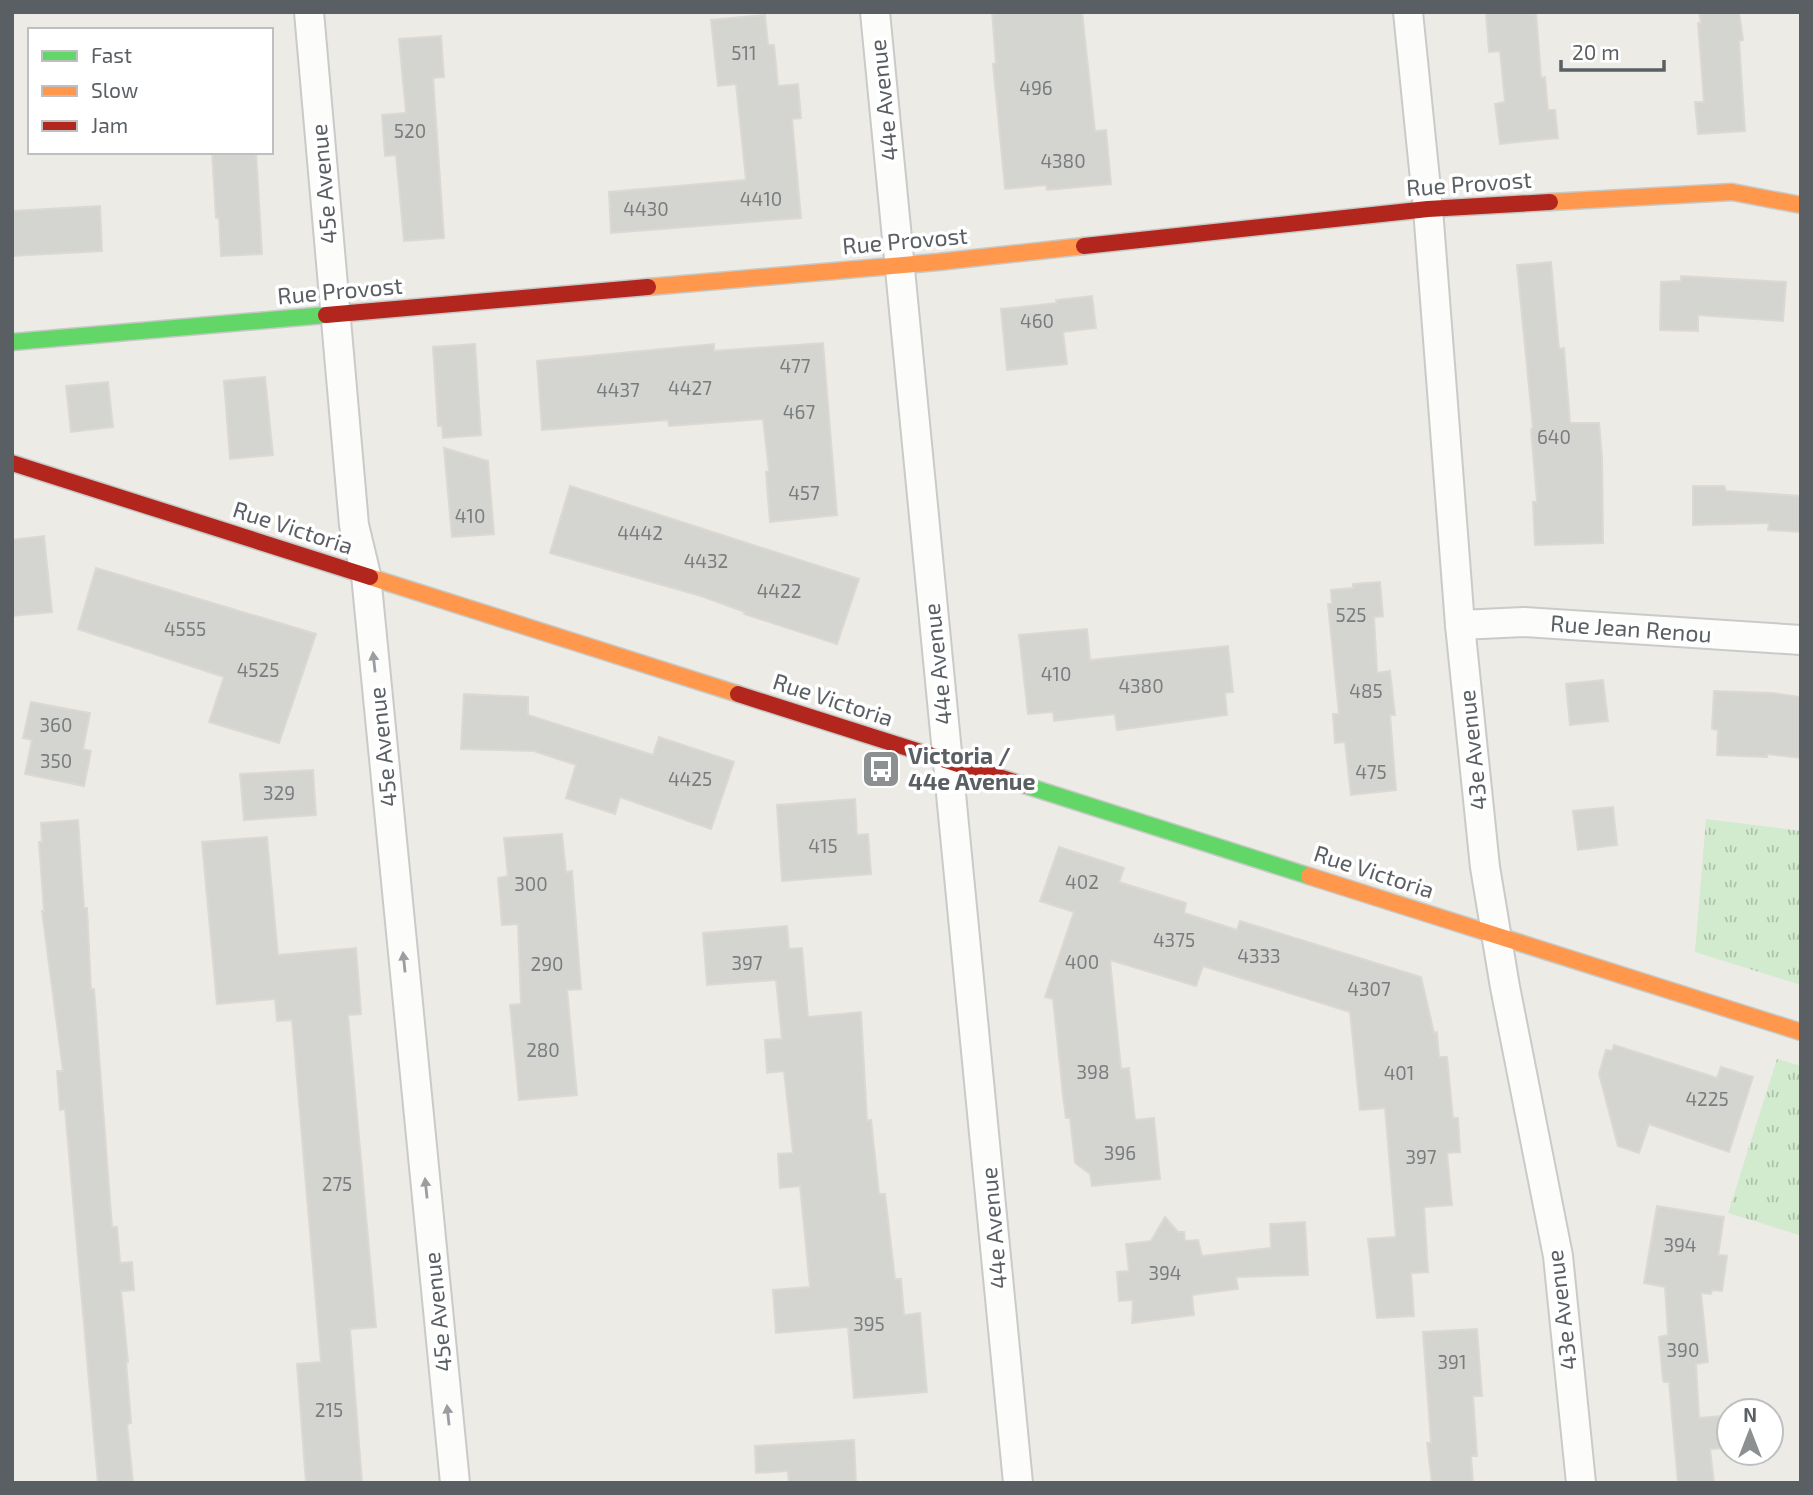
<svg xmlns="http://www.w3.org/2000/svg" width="1813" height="1495" font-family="'Exo 2',sans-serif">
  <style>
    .park { fill: url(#park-tufts) }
    .building { fill: #d4d4d0; stroke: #dcd9d4; stroke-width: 2 }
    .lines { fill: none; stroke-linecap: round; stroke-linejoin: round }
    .street-casing { stroke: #c9cac9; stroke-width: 32 }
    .fast-casing { stroke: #c7c9c7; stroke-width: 19 }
    .slow-casing { stroke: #c7c9c7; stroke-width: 19 }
    .jam-casing { stroke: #c7c9c7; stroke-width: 19 }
    .street { stroke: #fcfcfb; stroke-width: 28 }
    .fast { stroke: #63d668; stroke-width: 16 }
    .slow { stroke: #ff974d; stroke-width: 16 }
    .jam { stroke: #b3261e; stroke-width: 16 }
    .oneway { fill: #9b9ea0 }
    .labels { text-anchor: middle; stroke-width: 7; stroke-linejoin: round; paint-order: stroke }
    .number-label { font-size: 19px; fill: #797d80 }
    .street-label { font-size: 23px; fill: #5a5f64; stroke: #fff }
    .poi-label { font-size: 23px; font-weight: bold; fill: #5a5f64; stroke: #fff; text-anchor: start }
  </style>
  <defs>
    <pattern id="park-tufts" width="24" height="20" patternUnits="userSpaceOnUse" patternTransform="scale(1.75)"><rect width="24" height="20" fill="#d2eace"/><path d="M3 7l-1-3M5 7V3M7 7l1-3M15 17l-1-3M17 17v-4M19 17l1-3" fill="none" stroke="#adc1ab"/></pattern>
  </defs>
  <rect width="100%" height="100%" fill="#ecebe5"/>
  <g class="park">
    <path d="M1706,819L1801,831V985L1695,952Z"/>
    <path d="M1777,1059L1801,1066V1246L1799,1235L1728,1213Z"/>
  </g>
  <g class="building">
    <path d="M992,12H1082L1095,131L1106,130L1111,184L1047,190L1046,185L1005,189L993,64L996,63Z"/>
    <path d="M1486,12H1536L1541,78L1545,77L1548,110H1555L1558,138L1500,144L1495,104L1505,102L1500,51L1489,52Z"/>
    <path d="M1699,12H1739L1743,40L1739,41L1745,131L1698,134L1695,102H1704L1698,23H1701Z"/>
    <path d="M765,15L768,45H774L778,86L798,84L801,118L792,119L801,218L611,233L609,192L746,180L736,84L718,86L711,20Z"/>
    <path d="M441,36L444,77L433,78L444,238L404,241L396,155L385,156L382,115L406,113L399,39Z"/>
    <path d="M212,152H256L262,254L221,256L219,218H216Z"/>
    <path d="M100,206L102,251L12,256V211Z"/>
    <path d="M1551,262L1559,349L1564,348L1570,423H1599L1602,458L1603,543L1535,545L1533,502H1537L1531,429L1533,428L1517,265Z"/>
    <path d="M1681,276L1786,282L1783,321L1698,315V331L1660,330L1661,282L1681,281Z"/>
    <path d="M1092,296L1096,328L1063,332L1067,364L1007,370L1001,309L1057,303L1056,300Z"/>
    <path d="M823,343L837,515L770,522L766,472L769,471L763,419L669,426L668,420L542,430L537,361L714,344V351Z"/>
    <path d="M475,344L481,435L443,438L442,426H438L433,347Z"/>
    <path d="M265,377L273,455L230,459L224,381Z"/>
    <path d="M108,382L113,427L71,432L66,386Z"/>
    <path d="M444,448L488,461L494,534L452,537Z"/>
    <path d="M570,486L859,579L837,644L744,614L745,612L701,596L550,553Z"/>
    <path d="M1693,486H1724L1726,491L1801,496V532L1768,530L1769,523L1693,525Z"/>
    <path d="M44,536L52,612L12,616V540Z"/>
    <path d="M96,568L316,634L279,743L209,722L224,677L78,629Z"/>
    <path d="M1380,582L1383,616L1374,617L1377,673L1390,671L1395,715H1390L1396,790L1351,795L1345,742L1335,743L1333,714H1339L1328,604H1332L1331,590L1353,588V584Z"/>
    <path d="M1087,629L1090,660L1228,646L1233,692L1225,693L1227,715L1117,730L1115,714L1054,721L1053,712L1028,714L1019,635Z"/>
    <path d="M1603,680L1608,721L1570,725L1566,684Z"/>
    <path d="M1714,691L1773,693L1801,697V758L1767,754V757L1717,755L1718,730L1712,729Z"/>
    <path d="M464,694L528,697V715L653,755L659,737L734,762L711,829L620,797L615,814L566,798L576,765L534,751L461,749Z"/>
    <path d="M31,702L90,713L83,749L91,751L84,786L25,774L32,740L23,738Z"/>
    <path d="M313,770L316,815L244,820L240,774Z"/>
    <path d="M855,799L857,835L868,834L871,874L782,881L777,805Z"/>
    <path d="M1613,807L1617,845L1578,850L1573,811Z"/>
    <path d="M78,820L84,908H87L91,989H94L112,1227H117L120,1263L132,1262L134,1290L121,1291L128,1362H126L131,1423L127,1424L133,1483H98L65,1109L60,1110L57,1071H63L42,911H44L39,842H42L41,823Z"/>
    <path d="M562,834L566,872L572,871L581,989L567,990L577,1095L519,1100L510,1005L521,1004L518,924L502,925L498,878L508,876L504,838Z"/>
    <path d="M267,837L278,955L356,948L361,1014L348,1015L376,1327L350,1329L362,1483H306L297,1364L321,1362L292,1020L277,1021L275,999L217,1004L202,842Z"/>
    <path d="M1059,847L1124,868L1119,882L1186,903L1184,913L1237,930L1240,921L1421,977L1434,1033L1437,1032L1439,1057H1447L1453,1118H1458L1460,1152L1447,1153L1452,1205L1424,1207L1428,1272L1411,1273L1414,1316L1377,1318L1368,1239L1396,1237L1385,1108L1360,1110L1350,1012L1203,966L1196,986L1110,960L1121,1069L1129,1068L1135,1120L1154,1118L1160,1179L1092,1186L1090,1174L1075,1163L1070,1118H1066L1063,1096L1053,999L1045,997L1074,912L1040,901Z"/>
    <path d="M787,926L789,949L802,948L808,1017L861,1012L867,1121L871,1120L879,1194H885L895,1279H901L904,1315L920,1313L927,1392L854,1398L848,1327L776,1333L773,1290L810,1287L800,1186L780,1188L778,1154L793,1153L784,1071L767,1073L765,1040L782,1039L776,980L707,985L703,933Z"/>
    <path d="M1614,1045L1717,1078L1721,1067L1753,1077L1729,1152L1649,1124L1639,1153L1618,1146L1599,1074L1606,1050L1612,1051Z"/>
    <path d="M1657,1206L1724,1217L1718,1255L1727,1256L1722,1291L1712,1290L1711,1294L1701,1293L1708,1362L1696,1364L1699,1418L1722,1416L1725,1448L1710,1449L1714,1483H1678L1669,1382H1664L1663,1380L1659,1337L1668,1335L1665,1287L1644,1283Z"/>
    <path d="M1165,1217L1178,1232H1184L1185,1241L1198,1240L1202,1256L1271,1248L1270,1224L1305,1222L1308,1275L1236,1277L1238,1289L1192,1295L1194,1315L1132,1323L1133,1300L1119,1301L1117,1272L1129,1271L1126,1244L1151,1241Z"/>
    <path d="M1477,1329L1482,1396H1473L1477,1456H1471L1473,1483H1432L1427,1443H1431L1423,1332Z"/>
    <path d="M854,1440L856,1483H789L788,1471L756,1473L755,1446Z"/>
  </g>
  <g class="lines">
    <defs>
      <g id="street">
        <path d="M309,12L354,525L366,575L455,1483"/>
        <path d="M875,12L1018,1483"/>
        <path d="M1408,12L1428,209L1460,625L1485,867L1505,987L1558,1256L1581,1483"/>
        <path d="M1460,625L1524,622L1801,640"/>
      </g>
      <g id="fast">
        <path d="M12,342L326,315"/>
        <path d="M1024,785L1309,876"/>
      </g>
      <g id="slow">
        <path d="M1550,202L1732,192L1801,205"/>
        <path d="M648,287L938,262L1084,246"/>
        <path d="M370,577L738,694"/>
        <path d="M1309,876L1801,1032"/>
      </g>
      <g id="jam">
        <path d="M1084,246L1428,209L1550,202"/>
        <path d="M326,315L648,287"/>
        <path d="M12,463L370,577"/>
        <path d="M738,694L1024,785"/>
      </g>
    </defs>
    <use href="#street" class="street-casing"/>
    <use href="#fast" class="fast-casing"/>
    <use href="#slow" class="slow-casing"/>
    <use href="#jam" class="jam-casing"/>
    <use href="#street" class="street"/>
    <use href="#fast" class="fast"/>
    <use href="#slow" class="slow"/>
    <use href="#jam" class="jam"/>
  </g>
  <defs><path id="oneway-solid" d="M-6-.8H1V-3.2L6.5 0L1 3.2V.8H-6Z" transform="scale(1.75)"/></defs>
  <g class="oneway">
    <use href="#oneway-solid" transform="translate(374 662) rotate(-96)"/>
    <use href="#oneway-solid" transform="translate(404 962) rotate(-96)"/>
    <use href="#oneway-solid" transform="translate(426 1188) rotate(-96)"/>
    <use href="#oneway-solid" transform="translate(448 1415) rotate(-96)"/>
  </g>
  <defs>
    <symbol id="bus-square" viewBox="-11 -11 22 22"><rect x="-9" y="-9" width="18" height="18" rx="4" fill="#8d9091" stroke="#fff"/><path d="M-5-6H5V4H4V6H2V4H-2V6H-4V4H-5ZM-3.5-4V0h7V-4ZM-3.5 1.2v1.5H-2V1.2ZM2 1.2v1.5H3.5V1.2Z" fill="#fff"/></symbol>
  </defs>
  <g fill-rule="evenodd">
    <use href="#bus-square" x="859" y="747" width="44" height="44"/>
  </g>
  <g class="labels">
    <g class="number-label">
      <text x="744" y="60">511</text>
      <text x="1036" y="95">496</text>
      <text x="410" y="138">520</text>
      <text x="1063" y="168">4380</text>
      <text x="761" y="206">4410</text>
      <text x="646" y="216">4430</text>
      <text x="1037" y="328">460</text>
      <text x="795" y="373">477</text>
      <text x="690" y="395">4427</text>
      <text x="618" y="397">4437</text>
      <text x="799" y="419">467</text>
      <text x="1554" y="444">640</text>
      <text x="804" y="500">457</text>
      <text x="470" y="523">410</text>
      <text x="640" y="540">4442</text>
      <text x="706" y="568">4432</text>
      <text x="779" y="598">4422</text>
      <text x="1351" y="622">525</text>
      <text x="185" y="636">4555</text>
      <text x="258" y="677">4525</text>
      <text x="1056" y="681">410</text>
      <text x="1141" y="693">4380</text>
      <text x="1366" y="698">485</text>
      <text x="56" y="732">360</text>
      <text x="56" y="768">350</text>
      <text x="1371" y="779">475</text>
      <text x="690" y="786">4425</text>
      <text x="279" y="800">329</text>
      <text x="823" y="853">415</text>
      <text x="1082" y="889">402</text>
      <text x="531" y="891">300</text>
      <text x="1174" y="947">4375</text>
      <text x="1259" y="963">4333</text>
      <text x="1082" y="969">400</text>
      <text x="747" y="970">397</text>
      <text x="547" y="971">290</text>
      <text x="1369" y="996">4307</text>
      <text x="543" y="1057">280</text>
      <text x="1093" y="1079">398</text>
      <text x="1399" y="1080">401</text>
      <text x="1707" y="1106">4225</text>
      <text x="1120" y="1160">396</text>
      <text x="1421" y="1164">397</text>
      <text x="337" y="1191">275</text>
      <text x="1680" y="1252">394</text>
      <text x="1165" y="1280">394</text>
      <text x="869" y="1331">395</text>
      <text x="1683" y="1357">390</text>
      <text x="1452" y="1369">391</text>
      <text x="329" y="1417">215</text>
    </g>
    <g class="street-label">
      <text transform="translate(884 100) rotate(-96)" y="8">44e Avenue</text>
      <text transform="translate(324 184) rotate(-95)" y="8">45e Avenue</text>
      <text transform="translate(1469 184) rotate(-4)" y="8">Rue Provost</text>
      <text transform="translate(905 241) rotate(-5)" y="8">Rue Provost</text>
      <text transform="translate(340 291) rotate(-5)" y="8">Rue Provost</text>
      <text transform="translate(293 528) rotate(18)" y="8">Rue Victoria</text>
      <text transform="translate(1631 629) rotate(4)" y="8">Rue Jean Renou</text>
      <text transform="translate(938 664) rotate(-96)" y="8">44e Avenue</text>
      <text transform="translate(833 700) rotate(18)" y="8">Rue Victoria</text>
      <text transform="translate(383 747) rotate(-96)" y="8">45e Avenue</text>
      <text transform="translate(1473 750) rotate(-96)" y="8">43e Avenue</text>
      <text transform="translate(1374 872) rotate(18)" y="8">Rue Victoria</text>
      <text transform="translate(994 1228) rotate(-95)" y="8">44e Avenue</text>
      <text transform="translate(1562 1310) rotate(-97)" y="8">43e Avenue</text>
      <text transform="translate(438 1312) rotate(-96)" y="8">45e Avenue</text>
    </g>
    <g class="poi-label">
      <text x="908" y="764">Victoria /<tspan x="908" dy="26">44e Avenue</tspan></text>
    </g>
  </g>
  <rect width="1813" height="1495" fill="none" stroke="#5a5f64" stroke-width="28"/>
  <rect x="28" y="28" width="245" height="126" fill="#ffffff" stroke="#bdbfc1" stroke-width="2"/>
  <rect x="42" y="51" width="35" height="10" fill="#63d668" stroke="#bdbfc1" stroke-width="2"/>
  <text x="91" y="63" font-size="21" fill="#5a5f64">Fast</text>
  <rect x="42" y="86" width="35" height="10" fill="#ff974d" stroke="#bdbfc1" stroke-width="2"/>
  <text x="91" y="98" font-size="21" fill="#5a5f64">Slow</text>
  <rect x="42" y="121" width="35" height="10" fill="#b3261e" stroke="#bdbfc1" stroke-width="2"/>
  <text x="91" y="133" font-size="21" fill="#5a5f64">Jam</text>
  <g transform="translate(1750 1432)"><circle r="33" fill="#ffffff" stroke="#bdbfc1" stroke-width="2"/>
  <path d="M0-5L12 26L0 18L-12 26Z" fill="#8d9091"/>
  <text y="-10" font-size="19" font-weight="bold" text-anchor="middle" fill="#5a5f64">N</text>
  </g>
  <path d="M1561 60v10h103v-10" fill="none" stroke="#5a5f64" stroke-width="3.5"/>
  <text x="1572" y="60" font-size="21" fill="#5a5f64" stroke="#ffffff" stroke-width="5" paint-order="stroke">20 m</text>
</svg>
